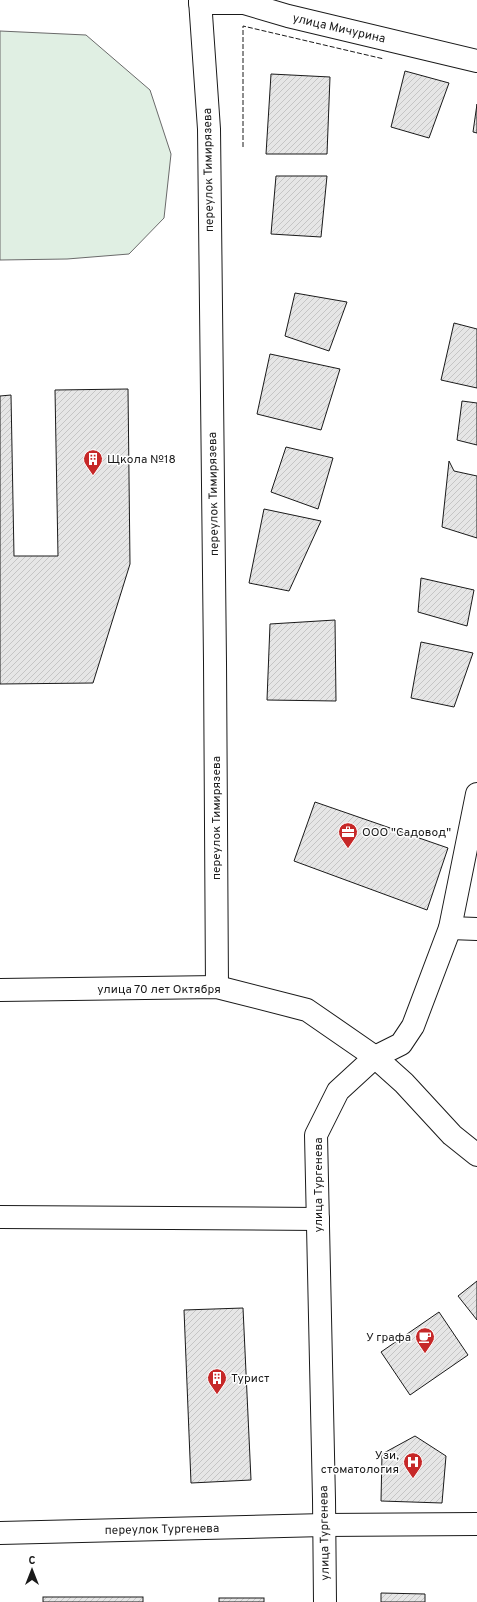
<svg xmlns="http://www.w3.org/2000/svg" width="477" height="1602" font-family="Overpass,sans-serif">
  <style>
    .green { fill: #e0efe3; stroke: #6a6a6a }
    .building { fill: url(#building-hatch); stroke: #1a1a1a }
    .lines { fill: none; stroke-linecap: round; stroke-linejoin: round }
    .minor-casing { stroke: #1a1a1a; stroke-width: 24 }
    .minor { stroke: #fff; stroke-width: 22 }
    .fence { stroke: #1a1a1a; stroke-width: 1; stroke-dasharray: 5 2; stroke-linecap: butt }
    .labels { text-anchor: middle; stroke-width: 3; stroke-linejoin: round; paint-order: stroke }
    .street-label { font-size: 12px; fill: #1a1a1a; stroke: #fff }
    .poi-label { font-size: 12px; fill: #1a1a1a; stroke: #fff; text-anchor: start }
  </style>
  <defs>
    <pattern id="building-hatch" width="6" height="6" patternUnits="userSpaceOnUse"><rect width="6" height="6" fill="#e6e6e6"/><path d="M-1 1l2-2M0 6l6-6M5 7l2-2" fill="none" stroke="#c5c5c5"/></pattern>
  </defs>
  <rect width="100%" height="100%" fill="#fff"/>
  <path class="green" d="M0,31L86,35L150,90L171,154L164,218L129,254L67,259L0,260Z"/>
  <g class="building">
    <path d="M405,71L449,83L429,138L391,127Z"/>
    <path d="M271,74L330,77L327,154H266Z"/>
    <path d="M477,104V133L473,132Z"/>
    <path d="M276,176H327L321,237L271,234Z"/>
    <path d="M295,293L347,302L329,351L285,336Z"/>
    <path d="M454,323L477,329V388L441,380Z"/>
    <path d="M270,354L340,369L321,430L257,414Z"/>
    <path d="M128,389L130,564L93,683L0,684V396L11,395L14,556H58L55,390Z"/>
    <path d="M462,401L477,403V445L457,440Z"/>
    <path d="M286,447L333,458L318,509L271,492Z"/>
    <path d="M449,461L454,471L477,476V538L442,527Z"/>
    <path d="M264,509L321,521L289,591L249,583Z"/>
    <path d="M421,578L474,590L467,626L418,612Z"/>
    <path d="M335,620L336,701L267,700L270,624Z"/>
    <path d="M421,642L473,653L454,707L411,698Z"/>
    <path d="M315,802L448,848L427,910L294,861Z"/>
    <path d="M477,1281V1320L458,1296Z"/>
    <path d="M243,1308L251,1480L191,1483L184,1310Z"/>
    <path d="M439,1312L468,1355L410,1395L381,1352Z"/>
    <path d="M415,1436L446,1456L442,1503L381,1501L382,1454Z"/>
    <path d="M381,1593L425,1594V1602H381Z"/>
    <rect x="43" y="1597" width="100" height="5"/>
    <rect x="219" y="1598" width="45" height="4"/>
  </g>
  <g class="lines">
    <defs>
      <g id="minor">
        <path d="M200,0L209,129L215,662L217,987"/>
        <path d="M200,3H244L288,16L477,61"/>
        <path d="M450,928L477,929"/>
        <path d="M0,990L217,987L307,1010L375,1057L404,1083L452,1135L477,1155"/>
        <path d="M0,1217L318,1219"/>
        <path d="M0,1533L324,1525L477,1524"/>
        <path d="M325,1602L324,1499L316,1135L338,1091L375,1057L401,1044L413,1026L450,928L477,794"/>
      </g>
    </defs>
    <use href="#minor" class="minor-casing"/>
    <use href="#minor" class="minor"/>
    <path class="fence" d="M243,147V26L384,59"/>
  </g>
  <defs>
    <symbol id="building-pin" viewBox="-11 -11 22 30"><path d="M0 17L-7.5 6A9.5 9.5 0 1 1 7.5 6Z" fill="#c62828" stroke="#fff"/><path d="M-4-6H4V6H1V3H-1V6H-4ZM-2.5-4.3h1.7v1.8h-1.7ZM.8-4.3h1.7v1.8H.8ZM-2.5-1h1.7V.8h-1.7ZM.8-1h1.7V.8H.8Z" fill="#fff"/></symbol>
    <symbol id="office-pin" viewBox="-11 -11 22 30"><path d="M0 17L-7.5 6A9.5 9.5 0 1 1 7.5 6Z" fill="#c62828" stroke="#fff"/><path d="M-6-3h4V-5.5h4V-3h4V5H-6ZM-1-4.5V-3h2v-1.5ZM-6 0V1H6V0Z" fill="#fff"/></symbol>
    <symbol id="cafe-pin" viewBox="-11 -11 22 30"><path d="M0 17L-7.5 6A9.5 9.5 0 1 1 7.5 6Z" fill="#c62828" stroke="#fff"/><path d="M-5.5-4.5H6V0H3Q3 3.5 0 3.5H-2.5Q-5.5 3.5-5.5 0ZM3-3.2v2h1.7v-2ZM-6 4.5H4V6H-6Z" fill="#fff"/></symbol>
    <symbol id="hospital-pin" viewBox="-11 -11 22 30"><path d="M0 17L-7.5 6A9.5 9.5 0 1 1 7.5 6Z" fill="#c62828" stroke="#fff"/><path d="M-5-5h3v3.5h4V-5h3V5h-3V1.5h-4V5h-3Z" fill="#fff"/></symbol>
  </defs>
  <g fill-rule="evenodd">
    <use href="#building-pin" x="82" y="448" width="22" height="30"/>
    <use href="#office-pin" x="337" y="821" width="22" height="30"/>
    <use href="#cafe-pin" x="414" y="1326" width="22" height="30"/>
    <use href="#building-pin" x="206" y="1367" width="22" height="30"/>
    <use href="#hospital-pin" x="402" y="1451" width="22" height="30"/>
  </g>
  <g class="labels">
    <g class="street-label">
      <text transform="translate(339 28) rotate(13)" y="4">улица Мичурина</text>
      <text transform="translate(208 170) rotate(-91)" y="4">переулок Тимирязева</text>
      <text transform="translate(213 494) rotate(-91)" y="4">переулок Тимирязева</text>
      <text transform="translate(216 818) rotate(-90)" y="4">переулок Тимирязева</text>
      <text x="159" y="993">улица 70 лет Октября</text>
      <text transform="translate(318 1185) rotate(-90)" y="4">улица Тургенева</text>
      <text transform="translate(162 1529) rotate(-1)" y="4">переулок Тургенева</text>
      <text transform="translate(324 1533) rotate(-91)" y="4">улица Тургенева</text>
    </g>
    <g class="poi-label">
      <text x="107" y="463">Щкола №18</text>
      <text x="362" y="836">ООО "Садовод"</text>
      <text x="411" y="1341" text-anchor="end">У графа</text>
      <text x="231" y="1382">Турист</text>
      <text x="399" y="1459" text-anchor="end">Узи,<tspan x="399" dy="14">стоматология</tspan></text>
    </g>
  </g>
  <g transform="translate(32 1570)" stroke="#ffffff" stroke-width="3" paint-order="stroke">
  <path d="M0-3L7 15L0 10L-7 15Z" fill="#1a1a1a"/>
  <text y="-6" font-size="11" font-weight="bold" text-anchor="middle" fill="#1a1a1a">С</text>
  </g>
</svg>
